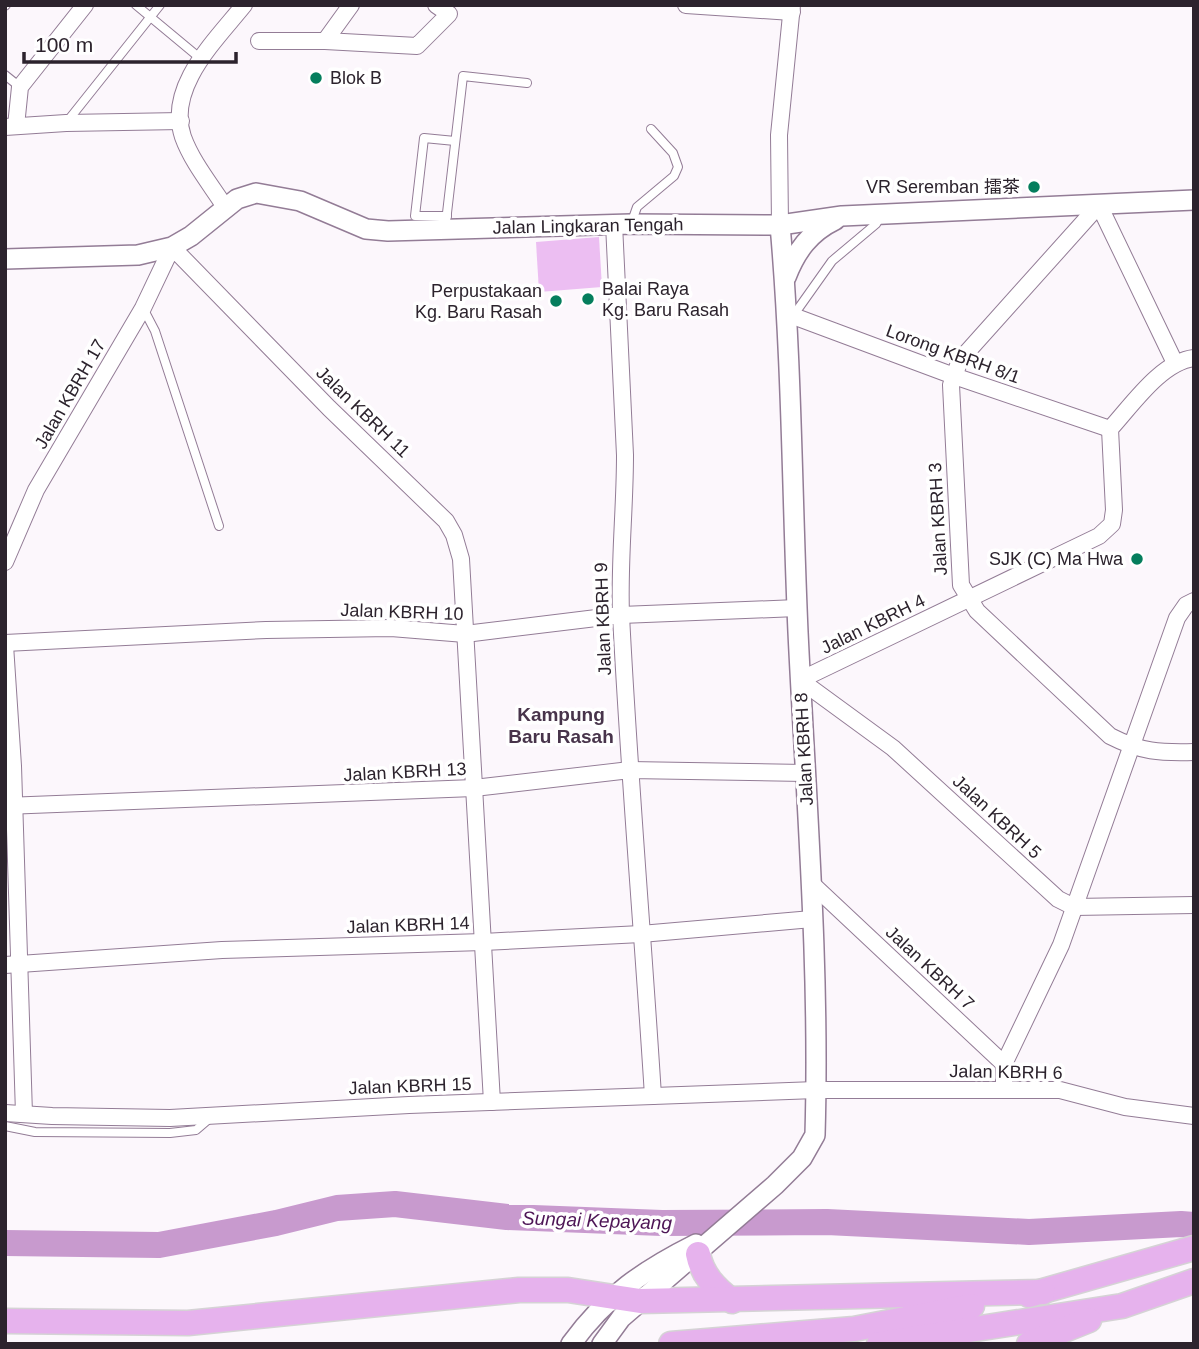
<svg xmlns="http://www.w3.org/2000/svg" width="1199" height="1349" font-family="Arial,'Noto Sans SC',sans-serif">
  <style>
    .green { fill: #ecbef2 }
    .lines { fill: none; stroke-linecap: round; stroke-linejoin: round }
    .river { stroke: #c89ace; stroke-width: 26 }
    .service-casing { stroke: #937c96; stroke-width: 10 }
    .minor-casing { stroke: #937c96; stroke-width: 18 }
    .tertiary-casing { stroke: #937c96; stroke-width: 22 }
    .primary-casing { stroke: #d5d3d5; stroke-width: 27 }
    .service { stroke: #fff; stroke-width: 8 }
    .minor { stroke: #fff; stroke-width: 16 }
    .tertiary { stroke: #fff; stroke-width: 19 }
    .primary { stroke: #e6b2ed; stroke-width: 24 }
    .poi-dot { fill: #057e5d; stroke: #fff; stroke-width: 2.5 }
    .labels { text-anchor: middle; stroke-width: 7; stroke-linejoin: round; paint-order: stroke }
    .poi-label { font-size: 18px; fill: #2c232d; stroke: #fff; text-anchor: end }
    .street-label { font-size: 18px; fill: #2c232d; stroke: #fff }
    .neighbourhood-label { font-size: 19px; font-weight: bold; fill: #48344b; stroke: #fff }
    .water-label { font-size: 19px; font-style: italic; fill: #4d1555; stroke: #fff }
  </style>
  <rect width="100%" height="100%" fill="#fcf7fc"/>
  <path class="green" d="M599,237L602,287L539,292L536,242Z"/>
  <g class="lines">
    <path class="river" d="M5,1243L159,1245L276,1223L337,1208L395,1204L507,1217L662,1223L827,1222L1029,1232L1181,1224L1194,1225"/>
    <defs>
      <g id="service">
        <path d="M136,5L201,59"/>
        <path d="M5,6L6,5"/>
        <path d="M5,75L20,87"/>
        <path d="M66,123L160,5"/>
        <path d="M447,216H415L424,138L455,141"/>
        <path d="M631,224L637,207L674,176L678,167L673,153L651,129"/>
        <path d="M445,230L463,76L527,83"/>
        <path d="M143,308L155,331L219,526"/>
        <path d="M793,316L832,261L876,224L880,217"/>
        <path d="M5,1126L35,1132L170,1133L196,1130L210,1118"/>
      </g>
      <g id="minor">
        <path d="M686,5L792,12"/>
        <path d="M259,41H325L417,46L449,14L436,5"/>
        <path d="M325,41L351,5"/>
        <path d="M16,126L20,87L85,5"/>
        <path d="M5,127L66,123L181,121"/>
        <path d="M225,207C211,185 192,162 183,137C166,87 216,40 244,5"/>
        <path d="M614,224L625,455C625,509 619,561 621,615C629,775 643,936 653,1096"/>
        <path d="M780,225L779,135L792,5"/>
        <path d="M785,311L793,316L954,376L1110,429"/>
        <path d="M1194,358C1161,362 1132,405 1110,429L1114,510L1112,524L1099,536L800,680L893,748L1058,899L1074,907L1194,905"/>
        <path d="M1175,363L1099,205L960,360L951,385L961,585L977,611L1110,736C1141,752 1160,753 1194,752"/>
        <path d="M5,562L36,490L143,308L172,247L329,408L446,521L454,535L461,559L492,1102"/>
        <path d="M5,643L266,630L391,628L465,634L621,615L797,608"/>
        <path d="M5,645L13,766L24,1114"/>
        <path d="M5,806L474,788L630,770L805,773"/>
        <path d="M811,883L1004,1064V1090"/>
        <path d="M5,965L222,950L483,942L641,934L812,919"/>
        <path d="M1004,1064L1061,945L1177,618L1186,605L1194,601"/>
        <path d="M5,1113L52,1116L170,1118L409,1105L816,1090H1060L1125,1107L1194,1116"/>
      </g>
      <g id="tertiary">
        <path d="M5,259L138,255L172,247L191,236L237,199L256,193L300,201L366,229L388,231L631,224L780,225L842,216L1194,200"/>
        <path d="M786,277C796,251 810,232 835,220"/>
        <path d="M571,1344C606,1296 644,1270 696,1244"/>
        <path d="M602,1344L621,1318L775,1185L802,1158L815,1135C820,967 806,800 798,632C792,497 792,360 780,225"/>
      </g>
      <g id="primary">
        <path d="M698,1254C702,1275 715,1288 732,1301"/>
        <path d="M1029,1295L1194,1248"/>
        <path d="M5,1321L188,1323L519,1290H568L640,1301L1043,1292"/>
        <path d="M671,1344L854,1329L972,1306"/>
        <path d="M879,1344L1122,1306L1194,1281"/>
        <path d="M1029,1344L1089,1320"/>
      </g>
    </defs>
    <use href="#service" class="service-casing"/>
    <use href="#minor" class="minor-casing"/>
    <use href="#tertiary" class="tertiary-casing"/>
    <use href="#primary" class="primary-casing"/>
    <use href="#service" class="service"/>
    <use href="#minor" class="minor"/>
    <use href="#tertiary" class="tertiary"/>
    <use href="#primary" class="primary"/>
  </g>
  <g class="poi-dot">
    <circle cx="316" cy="78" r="7"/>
    <circle cx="1034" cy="187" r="7"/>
    <circle cx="588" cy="299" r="7"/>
    <circle cx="556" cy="301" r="7"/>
    <circle cx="1137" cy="559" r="7"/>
  </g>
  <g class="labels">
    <g class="poi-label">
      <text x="330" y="84" text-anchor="start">Blok B</text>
      <text x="1020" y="193">VR Seremban 擂茶</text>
      <text x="602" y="295" text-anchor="start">Balai Raya<tspan x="602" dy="21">Kg. Baru Rasah</tspan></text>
      <text x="542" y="297">Perpustakaan<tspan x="542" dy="21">Kg. Baru Rasah</tspan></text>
      <text x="1123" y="565">SJK (C) Ma Hwa</text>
    </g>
    <g class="street-label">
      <text transform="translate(588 226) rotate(-1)" y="6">Jalan Lingkaran Tengah</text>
      <text transform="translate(953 354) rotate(20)" y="6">Lorong KBRH 8/1</text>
      <text transform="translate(70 394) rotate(-60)" y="6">Jalan KBRH 17</text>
      <text transform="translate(363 412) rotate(44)" y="6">Jalan KBRH 11</text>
      <text transform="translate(938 519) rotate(-93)" y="6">Jalan KBRH 3</text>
      <text transform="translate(402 612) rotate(2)" y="6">Jalan KBRH 10</text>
      <text transform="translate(603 619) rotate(-92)" y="6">Jalan KBRH 9</text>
      <text transform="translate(873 624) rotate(-26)" y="6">Jalan KBRH 4</text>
      <text transform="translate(804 749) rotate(-93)" y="6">Jalan KBRH 8</text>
      <text transform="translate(405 772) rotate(-3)" y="6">Jalan KBRH 13</text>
      <text transform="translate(997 817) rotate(43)" y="6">Jalan KBRH 5</text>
      <text transform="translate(408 925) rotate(-2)" y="6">Jalan KBRH 14</text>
      <text transform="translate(930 968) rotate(43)" y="6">Jalan KBRH 7</text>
      <text transform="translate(1006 1072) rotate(1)" y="6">Jalan KBRH 6</text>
      <text transform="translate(410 1086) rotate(-2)" y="6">Jalan KBRH 15</text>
    </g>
    <g class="neighbourhood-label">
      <text x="561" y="721">Kampung<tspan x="561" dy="22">Baru Rasah</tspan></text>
    </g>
    <g class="water-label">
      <text transform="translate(597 1220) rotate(2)" y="7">Sungai Kepayang</text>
    </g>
  </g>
  <rect width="1199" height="1349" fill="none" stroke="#2c232d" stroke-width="14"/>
  <path d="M24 52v10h212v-10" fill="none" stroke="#2c232d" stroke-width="3.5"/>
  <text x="35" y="52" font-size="21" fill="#2c232d" stroke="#ffffff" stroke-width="5" paint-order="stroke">100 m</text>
</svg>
